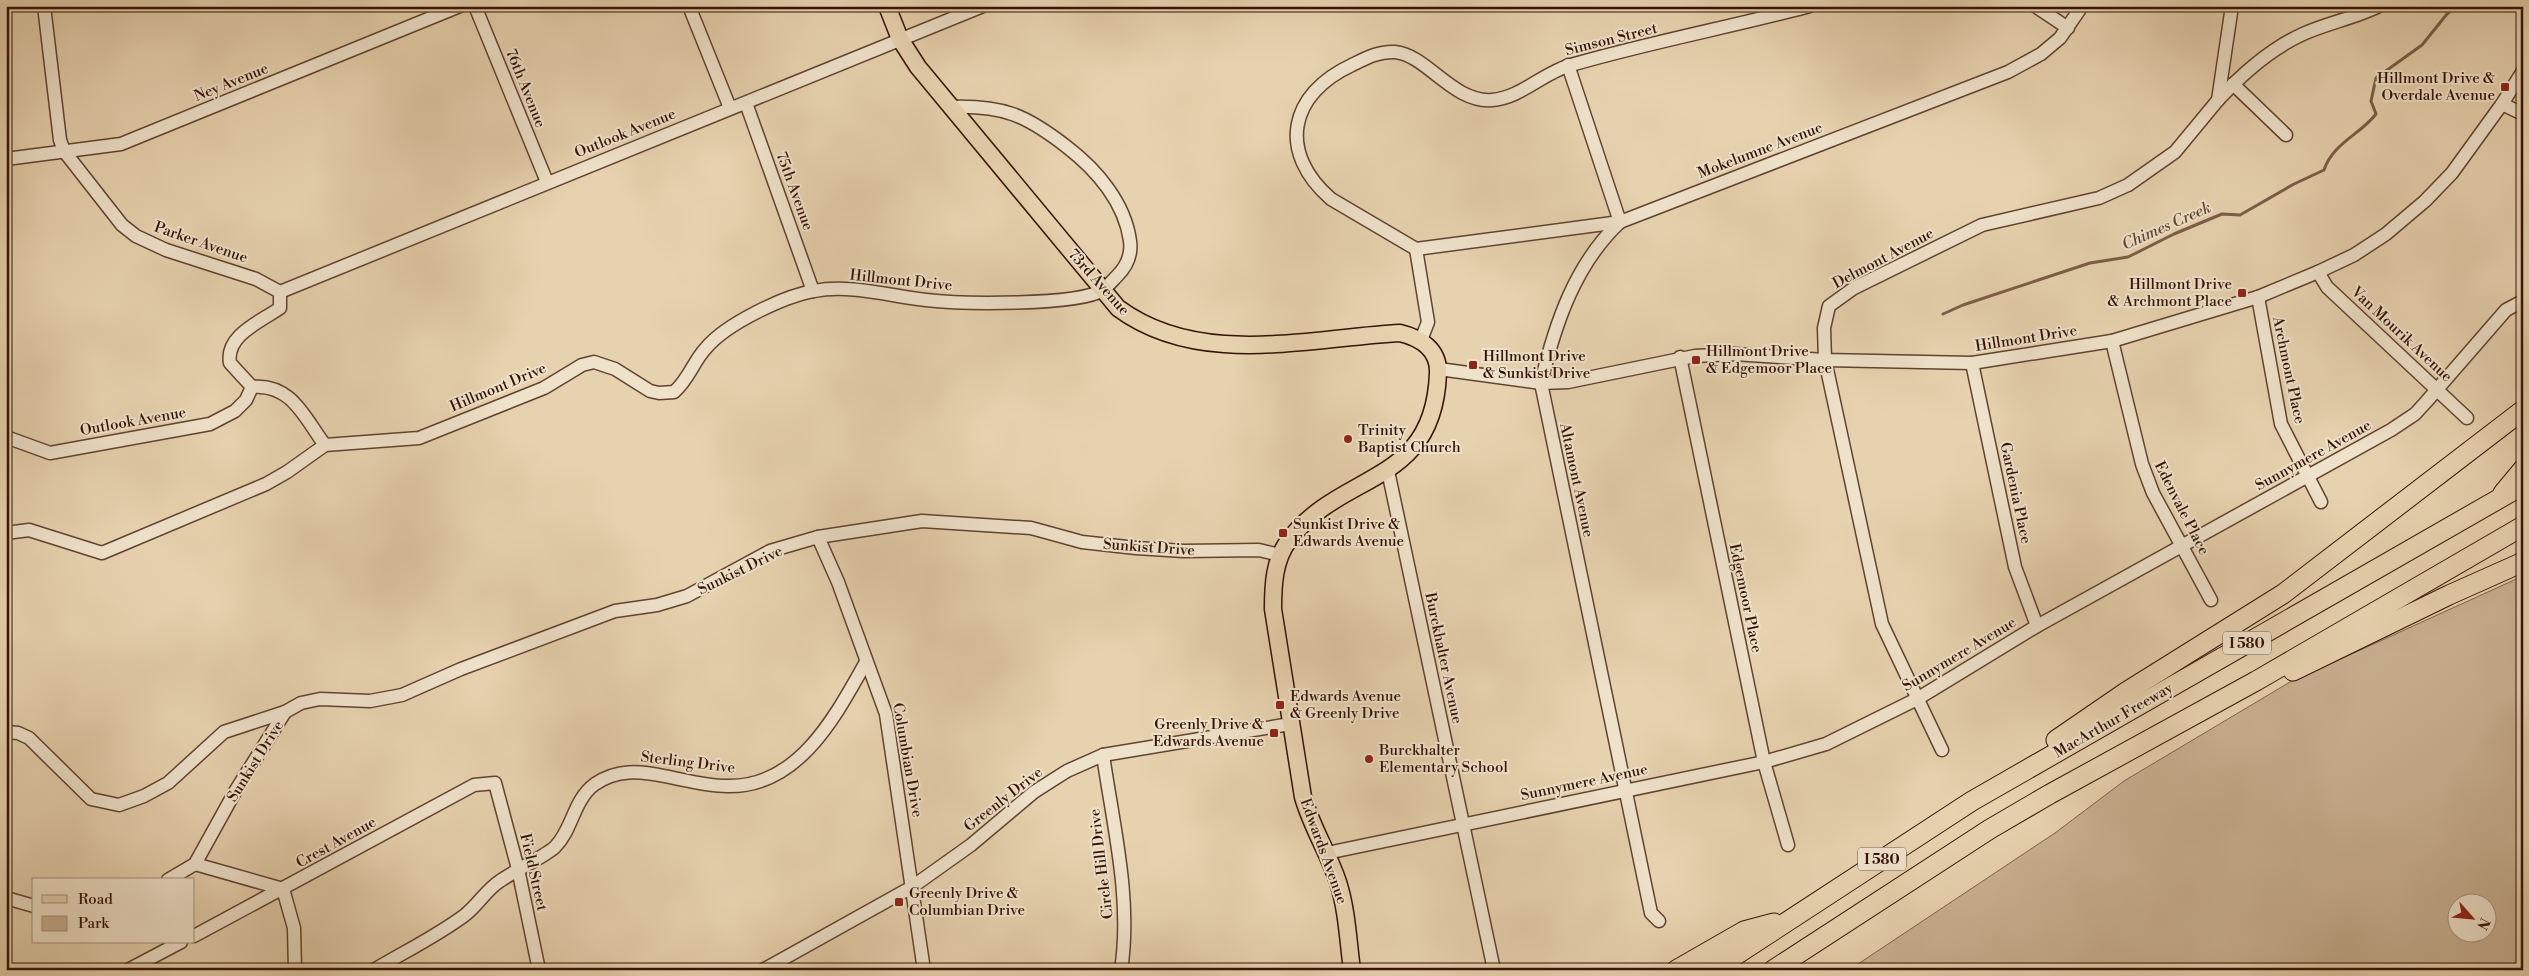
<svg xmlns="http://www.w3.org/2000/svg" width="2529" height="976" font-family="'Libre Bodoni',serif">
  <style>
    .green { fill: #c9b192; stroke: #7e624c; fill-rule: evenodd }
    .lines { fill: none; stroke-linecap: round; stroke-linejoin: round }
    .stream { stroke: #7b5e48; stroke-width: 3 }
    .minor-casing { stroke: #614230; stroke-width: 15 }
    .major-casing { stroke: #341205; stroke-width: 19 }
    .highway-casing { stroke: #341205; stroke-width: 21 }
    .minor { stroke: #efe2cb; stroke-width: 12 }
    .major { stroke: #e7d2af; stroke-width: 16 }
    .highway { stroke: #e7d2af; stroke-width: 19 }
    .poi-dot { fill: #8f2418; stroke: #efe2cb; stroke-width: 2 }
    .labels { text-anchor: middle; stroke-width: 4; stroke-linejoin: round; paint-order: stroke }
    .shield { fill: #efe2cb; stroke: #6c5040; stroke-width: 1 }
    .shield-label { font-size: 14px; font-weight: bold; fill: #341205 }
    .street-label { font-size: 15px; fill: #341205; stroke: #efe2cb }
    .poi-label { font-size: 15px; fill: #341205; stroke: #efe2cb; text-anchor: start }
    .water-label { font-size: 16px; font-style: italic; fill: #634532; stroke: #efe2cb }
  </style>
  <rect width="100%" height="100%" fill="#e7d2af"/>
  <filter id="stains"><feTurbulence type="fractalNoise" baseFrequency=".004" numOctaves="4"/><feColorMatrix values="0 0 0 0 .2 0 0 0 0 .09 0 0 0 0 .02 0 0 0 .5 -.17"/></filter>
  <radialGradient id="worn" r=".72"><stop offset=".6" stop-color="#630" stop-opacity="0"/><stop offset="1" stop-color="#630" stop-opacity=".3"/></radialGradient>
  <path class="green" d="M2523,576V970H1849L2055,833L2124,781L2290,682ZM2456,904H2486V934H2456Z"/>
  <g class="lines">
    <path class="stream" d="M1943,314L1963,305L2090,263L2128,257L2174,234L2222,214L2240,215L2294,184L2324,170C2333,143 2361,134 2376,114L2371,101L2376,78L2422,45L2447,14L2457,6"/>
    <defs>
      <g id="minor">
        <path d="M44,6L60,140L64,151L122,225L136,236L166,250L256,279L280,292V308C262,321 225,335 230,363L252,387C292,383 305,419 325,445"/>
        <path d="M475,6L547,182"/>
        <path d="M689,6L730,108"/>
        <path d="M2035,6L2068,28"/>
        <path d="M1568,65L1620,222C1575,264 1555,324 1541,383L1651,913L1659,921"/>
        <path d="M2233,84L2286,135"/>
        <path d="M2218,100C2242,74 2270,49 2303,34C2327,23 2355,18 2379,6"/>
        <path d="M746,103L813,291"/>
        <path d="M2502,104L2523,114"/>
        <path d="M6,159L121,144L460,6"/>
        <path d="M1416,249L1620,222L2008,72L2041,54L2060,38L2082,6"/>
        <path d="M2318,272L2327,287L2467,418"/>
        <path d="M280,292L983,6"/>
        <path d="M2258,297L2281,424L2321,502"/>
        <path d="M1421,340L1428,322L1416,249L1331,199C1277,152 1289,94 1352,65C1366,58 1379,51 1395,52C1427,55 1453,103 1492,100C1521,98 1544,72 1571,65C1650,42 1731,27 1810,6"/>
        <path d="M2112,341L2142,464L2153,493L2211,600"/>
        <path d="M1680,357L1764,762L1788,845"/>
        <path d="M1972,363L2015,567L2037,626"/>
        <path d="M1439,369L1541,383L1568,382L1695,356L1734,354L1825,360L1972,363L2112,341L2258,297L2318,272L2354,255L2386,234L2425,201L2452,173L2502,104L2523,71"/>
        <path d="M6,437L50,453L210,424L235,411L246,400L252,387"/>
        <path d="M1388,471L1494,970"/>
        <path d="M6,533L29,530L102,553L266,484L287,472L325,445L419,438L544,388L582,365L594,362L615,369L650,391L659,393L674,392C689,379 693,362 706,348C726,324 784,296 814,291C850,284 890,296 926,300C960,304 1077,306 1103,290C1108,286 1113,280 1117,276C1127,266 1132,255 1130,241C1125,203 1097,170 1067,147C1026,115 1003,105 950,107"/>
        <path d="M818,537L838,582L886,714L924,970"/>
        <path d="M6,732L18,733L29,738L91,799L119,805L144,796L168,783L224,732L285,712"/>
        <path d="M1942,750L1882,624L1825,360L1824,328L1829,306L1854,288L1982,225L2099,198L2128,185L2175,152L2218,100L2232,6"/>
        <path d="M1103,755C1113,825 1132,899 1121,970"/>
        <path d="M1327,853L1764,762L1826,744L1917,699L2037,626L2391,430L2415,414L2426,402L2506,310L2523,301"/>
        <path d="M195,864L283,889L294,928L295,970"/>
        <path d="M168,880L195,864L236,790L285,712L301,703L320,699L370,701L402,695L461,669L615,611L657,605L687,596L770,551L818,537L922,521L1031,528L1082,542L1136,548L1184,551L1259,550L1280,555"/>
        <path d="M6,898L34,906"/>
        <path d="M194,936L474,785L495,783L518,869L539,970"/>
        <path d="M128,970L181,942"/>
        <path d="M374,970C404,952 437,936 465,915C478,905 486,890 500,881C514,871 544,857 555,847C573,829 573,800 595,784C617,769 640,771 664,776C685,780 706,786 727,786C799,788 836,715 866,662"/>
        <path d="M763,970L912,887L971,845L1034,792L1067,771L1103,755L1290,724"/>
      </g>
      <path id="major" d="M887,6L900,39L918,67L1118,308C1199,368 1308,338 1400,333C1421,338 1439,350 1438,373C1434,487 1342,470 1289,540C1274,560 1273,585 1273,609L1303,797C1312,828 1328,852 1338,882C1347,910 1348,940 1352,970"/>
      <g id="highway">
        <path d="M2503,493L2523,469"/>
        <path d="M2293,671L2449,595L2523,562"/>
        <path d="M2056,740L2126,692L2283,594L2523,410"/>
        <path d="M1676,970L1744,931L1774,923"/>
        <path d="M1713,970L1972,801L2523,485"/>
        <path d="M1773,970L1990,829L2050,794L2256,681L2523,526"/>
      </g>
    </defs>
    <use href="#minor" class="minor-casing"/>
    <use href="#major" class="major-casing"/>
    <use href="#highway" class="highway-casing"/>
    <use href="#minor" class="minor"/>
    <use href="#major" class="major"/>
    <use href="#highway" class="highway"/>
  </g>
  <g class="poi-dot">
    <rect x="2500" y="82" width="10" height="10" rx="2.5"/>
    <rect x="2237" y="288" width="10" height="10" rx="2.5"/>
    <rect x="1691" y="355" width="10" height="10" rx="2.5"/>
    <rect x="1468" y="360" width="10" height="10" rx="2.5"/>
    <circle cx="1348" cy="439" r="5"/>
    <rect x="1278" y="528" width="10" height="10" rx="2.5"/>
    <rect x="1275" y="700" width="10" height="10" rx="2.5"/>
    <rect x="1269" y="728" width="10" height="10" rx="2.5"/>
    <circle cx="1369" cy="759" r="5"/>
    <rect x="894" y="897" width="10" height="10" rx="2.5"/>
  </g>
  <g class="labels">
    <g class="shield">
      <rect x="2223" y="631.5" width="48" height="23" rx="4"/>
      <rect x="1858" y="847.5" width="48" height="23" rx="4"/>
    </g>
    <g class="shield-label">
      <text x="2247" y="648">I 580</text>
      <text x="1882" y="864">I 580</text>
    </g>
    <g class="street-label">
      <text transform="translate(1611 39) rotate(-14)" y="5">Simson Street</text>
      <text transform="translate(231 82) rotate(-22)" y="5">Ney Avenue</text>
      <text transform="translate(526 88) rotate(68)" y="5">76th Avenue</text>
      <text transform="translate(625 133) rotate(-22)" y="5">Outlook Avenue</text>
      <text transform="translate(1760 150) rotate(-21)" y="5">Mokelumne Avenue</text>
      <text transform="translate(795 191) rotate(70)" y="5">75th Avenue</text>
      <text transform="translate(201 242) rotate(19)" y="5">Parker Avenue</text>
      <text transform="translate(1883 258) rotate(-28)" y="5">Delmont Avenue</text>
      <text transform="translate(901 280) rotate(6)" y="5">Hillmont Drive</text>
      <text transform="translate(1099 282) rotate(48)" y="5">73rd Avenue</text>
      <text transform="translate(2402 334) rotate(43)" y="5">Van Mourik Avenue</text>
      <text transform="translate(2026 338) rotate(-9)" y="5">Hillmont Drive</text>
      <text transform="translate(2289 370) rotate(78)" y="5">Archmont Place</text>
      <text transform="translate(498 387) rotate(-23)" y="5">Hillmont Drive</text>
      <text transform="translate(133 421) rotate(-10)" y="5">Outlook Avenue</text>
      <text transform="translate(2313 455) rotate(-29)" y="5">Sunnymere Avenue</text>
      <text transform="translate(1577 480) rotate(78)" y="5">Altamont Avenue</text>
      <text transform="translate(2016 493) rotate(78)" y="5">Gardenia Place</text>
      <text transform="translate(2182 508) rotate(63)" y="5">Edenvale Place</text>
      <text transform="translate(1149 547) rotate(4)" y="5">Sunkist Drive</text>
      <text transform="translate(740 570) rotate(-26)" y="5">Sunkist Drive</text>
      <text transform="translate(1746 598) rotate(78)" y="5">Edgemoor Place</text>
      <text transform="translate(1959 654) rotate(-31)" y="5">Sunnymere Avenue</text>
      <text transform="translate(1444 658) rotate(78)" y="5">Burckhalter Avenue</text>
      <text transform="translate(2113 720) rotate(-30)" y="5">MacArthur Freeway</text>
      <text transform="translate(908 760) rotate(80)" y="5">Columbian Drive</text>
      <text transform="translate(255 761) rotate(-58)" y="5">Sunkist Drive</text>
      <text transform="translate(688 762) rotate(7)" y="5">Sterling Drive</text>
      <text transform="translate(1584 782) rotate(-12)" y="5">Sunnymere Avenue</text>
      <text transform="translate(1003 799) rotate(-38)" y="5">Greenly Drive</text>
      <text transform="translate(336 842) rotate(-29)" y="5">Crest Avenue</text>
      <text transform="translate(1324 851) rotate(70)" y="5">Edwards Avenue</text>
      <text transform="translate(1101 864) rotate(-97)" y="5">Circle Hill Drive</text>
      <text transform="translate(534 872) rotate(77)" y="5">Field Street</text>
    </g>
    <g class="poi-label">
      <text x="2495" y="83" text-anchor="end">Hillmont Drive &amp;<tspan x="2495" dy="17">Overdale Avenue</tspan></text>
      <text x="2232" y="289" text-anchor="end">Hillmont Drive<tspan x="2232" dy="17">&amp; Archmont Place</tspan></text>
      <text x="1706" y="356">Hillmont Drive<tspan x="1706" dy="17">&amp; Edgemoor Place</tspan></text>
      <text x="1483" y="361">Hillmont Drive<tspan x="1483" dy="17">&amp; Sunkist Drive</tspan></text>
      <text x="1358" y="435">Trinity<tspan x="1358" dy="17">Baptist Church</tspan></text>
      <text x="1293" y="529">Sunkist Drive &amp;<tspan x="1293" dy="17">Edwards Avenue</tspan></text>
      <text x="1290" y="701">Edwards Avenue<tspan x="1290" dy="17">&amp; Greenly Drive</tspan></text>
      <text x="1264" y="729" text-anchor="end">Greenly Drive &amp;<tspan x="1264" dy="17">Edwards Avenue</tspan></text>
      <text x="1379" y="755">Burckhalter<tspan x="1379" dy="17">Elementary School</tspan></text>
      <text x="909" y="898">Greenly Drive &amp;<tspan x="909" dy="17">Columbian Drive</tspan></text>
    </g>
    <g class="water-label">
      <text transform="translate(2166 225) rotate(-24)" y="6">Chimes Creek</text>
    </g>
  </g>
  <rect width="2529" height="976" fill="none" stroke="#e7d2af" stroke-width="25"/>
  <rect x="8" y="8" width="2514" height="961" fill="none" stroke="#341205" stroke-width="2.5"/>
  <rect x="12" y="12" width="2504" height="951" fill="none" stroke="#341205"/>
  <rect x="32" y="878" width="162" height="65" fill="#efe2cb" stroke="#a48f7c"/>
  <rect x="42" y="895" width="25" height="8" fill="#e7d2af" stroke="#a48f7c"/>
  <text x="78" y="904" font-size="15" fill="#341205">Road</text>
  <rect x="42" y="916" width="25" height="15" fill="#c9b192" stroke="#a48f7c"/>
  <text x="78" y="928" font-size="15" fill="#341205">Park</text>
  <g transform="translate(2472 918) rotate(117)"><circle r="24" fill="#efe2cb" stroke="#a48f7c"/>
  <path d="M0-4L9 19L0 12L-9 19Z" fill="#8f2418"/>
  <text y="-8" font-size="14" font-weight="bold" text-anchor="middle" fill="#341205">N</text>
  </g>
  <rect width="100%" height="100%" filter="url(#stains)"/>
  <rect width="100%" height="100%" fill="url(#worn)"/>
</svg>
